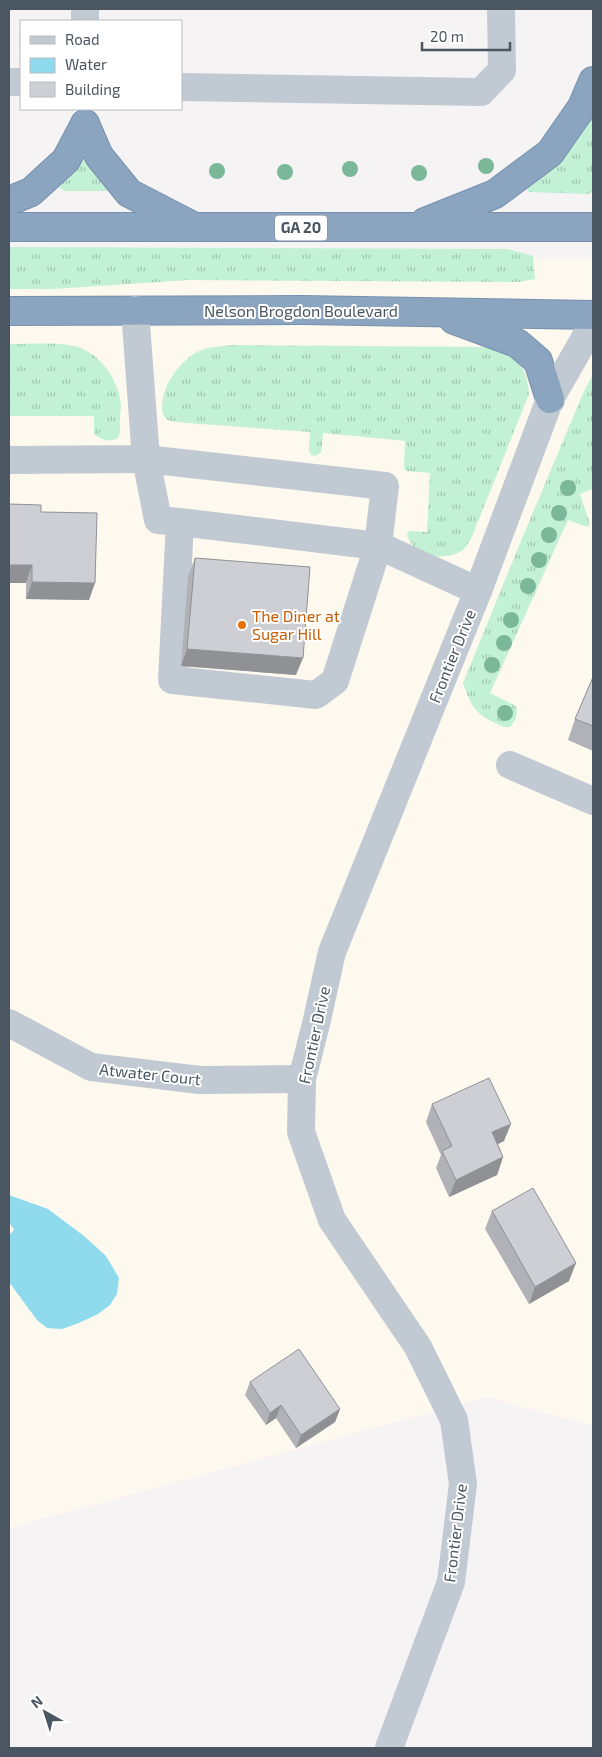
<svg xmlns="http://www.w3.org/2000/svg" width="602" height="1757" font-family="'Exo 2',sans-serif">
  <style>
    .commercial { fill: #fdf9ef }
    .grass { fill: url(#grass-tufts) }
    .water { fill: #90daee }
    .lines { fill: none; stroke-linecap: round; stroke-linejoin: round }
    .highway-casing { stroke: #7690ad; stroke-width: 30 }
    .minor { stroke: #c1cad2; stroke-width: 28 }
    .highway { stroke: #8ba5c1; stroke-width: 28 }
    .tree { fill: #7bb799 }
    .wall { fill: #b0b2b7 }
    .shaded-wall { fill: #909195 }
    .building { fill: #cdcfd5; stroke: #909195 }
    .food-dot { fill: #e8710a; stroke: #fff; stroke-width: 2 }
    .labels { text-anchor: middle; stroke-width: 4; stroke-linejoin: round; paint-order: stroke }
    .shield { fill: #fff; stroke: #808990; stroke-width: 1 }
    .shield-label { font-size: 15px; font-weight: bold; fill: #4a5661 }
    .street-label { font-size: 16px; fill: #4a5661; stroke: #fff }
    .food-label { font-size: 16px; fill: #c56008; stroke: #fff; text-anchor: start }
  </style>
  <defs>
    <pattern id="grass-tufts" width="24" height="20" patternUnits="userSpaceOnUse" patternTransform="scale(1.25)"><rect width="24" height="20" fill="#c3f1d5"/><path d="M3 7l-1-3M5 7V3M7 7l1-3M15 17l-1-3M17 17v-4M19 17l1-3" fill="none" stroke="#a0c6b0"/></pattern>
  </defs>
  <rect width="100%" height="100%" fill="#f5f3f3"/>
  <path class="commercial" d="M9,259H593V1426L487,1397L9,1528Z"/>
  <g class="grass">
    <path d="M593,113V189L592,192L588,194L528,192L527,188L529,185Z"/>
    <path d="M86,152L113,191H64L59,187L76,169L82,156Z"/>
    <path d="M9,247L508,249L533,256L535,279L519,282L189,280L54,289H9Z"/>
    <path d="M9,344C29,344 56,342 75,346C100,353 118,379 121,404C121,409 120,414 120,419C120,427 121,432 118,438C109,443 102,440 94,434V416H9Z"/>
    <path d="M233,345L494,347C517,356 528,369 529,394L471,539C469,542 467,546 464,549C447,563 412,557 407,534L409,531L427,532L430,473L406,471L404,469L405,441L323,433L321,453L315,456L311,455L309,450L310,432L187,423C182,422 173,422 168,420C156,414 165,386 171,378C176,369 187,358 195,353C206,347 221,346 233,345Z"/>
    <path d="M593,374V489L580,494L590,524L587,527L568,520L490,693L516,706C518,715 516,720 510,727C504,728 501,726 495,723C474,713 471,705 463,683L518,548L584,391Z"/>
  </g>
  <path class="water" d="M9,1195L48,1209L84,1236L106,1256L119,1278L117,1294L110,1305L98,1314L79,1323L62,1329L47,1328L37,1320L9,1282V1235L14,1230L9,1222Z"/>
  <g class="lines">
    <defs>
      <g id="highway">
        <path d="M85,124L99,156L129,193L191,225"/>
        <path d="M9,201L31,192L66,160L85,124"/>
        <path d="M425,222L495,194L550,153L582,107L593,81"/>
        <path d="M9,227H593"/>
        <path d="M9,311L302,310L593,315"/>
        <path d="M454,320L517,343L538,361L550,399"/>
      </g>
    </defs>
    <use href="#highway" class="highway-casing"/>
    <g class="minor">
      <path d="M85,21V9"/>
      <path d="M9,82H21"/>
      <path d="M181,87L481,92L502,70L501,9"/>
      <path d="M9,460L146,459L135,310"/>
      <path d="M180,522L172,680L316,695L335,681L378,546L385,486L146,459L158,520L180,522L378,546L382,547L478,591"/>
      <path d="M510,765L593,801"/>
      <path d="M9,1023L91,1067L200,1080L302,1079"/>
      <path d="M389,1748L451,1582L463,1484L454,1420L418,1347L332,1220L301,1132L302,1079L316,1024L332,952L478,591L550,399L593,324"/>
    </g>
    <use href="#highway" class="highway"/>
  </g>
  <g class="tree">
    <circle cx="486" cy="166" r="8"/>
    <circle cx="350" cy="169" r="8"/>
    <circle cx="217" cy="171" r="8"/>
    <circle cx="285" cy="172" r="8"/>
    <circle cx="419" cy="173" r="8"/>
    <circle cx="568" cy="488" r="8"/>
    <circle cx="559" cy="513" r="8"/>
    <circle cx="549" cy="535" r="8"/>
    <circle cx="539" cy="560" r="8"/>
    <circle cx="528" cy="586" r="8"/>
    <circle cx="511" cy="620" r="8"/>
    <circle cx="504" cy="643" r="8"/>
    <circle cx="492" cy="665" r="8"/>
    <circle cx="505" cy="713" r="8"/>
  </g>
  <g class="wall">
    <path d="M41,512L89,600L26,599V583Z"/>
    <path d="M195,558L296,675L181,666L188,576Z"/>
    <path d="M593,677V751L568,740L575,719Z"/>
    <path d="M432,1104L504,1141L498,1144L503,1157L497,1175L449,1197L436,1168L441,1155L426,1122Z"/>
    <path d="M492,1211L569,1281L529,1304L485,1229Z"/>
    <path d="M250,1382L340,1409L335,1422L296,1448L276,1418L266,1425L245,1395Z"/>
  </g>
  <g class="shaded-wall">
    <path d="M9,565H32L26,583H9Z"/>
    <path d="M32,582L95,583L89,600L26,599Z"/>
    <path d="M187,649L303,658L296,675L181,666Z"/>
    <path d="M511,1124L504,1141L486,1150L492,1132Z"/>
    <path d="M503,1157L497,1175L449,1197L456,1180Z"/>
    <path d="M576,1263L569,1281L529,1304L535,1287Z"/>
    <path d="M281,1405L276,1418L266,1425L270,1413Z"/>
    <path d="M340,1409L335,1422L296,1448L301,1435Z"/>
  </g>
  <g class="building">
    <path d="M9,504L41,505V512L97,513L95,583L32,582V565H9Z"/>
    <path d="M195,558L310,567L303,658L187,649Z"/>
    <path d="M593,677V726L575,719Z"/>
    <path d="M489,1078L511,1124L492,1132L503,1157L456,1180L442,1151L452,1146L432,1104Z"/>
    <path d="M533,1188L576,1263L535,1287L492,1211Z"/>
    <path d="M299,1349L340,1409L301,1435L281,1405L270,1413L250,1382Z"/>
  </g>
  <circle class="food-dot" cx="242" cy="625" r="5"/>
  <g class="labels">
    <rect class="shield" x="275" y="215.5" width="52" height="25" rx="4"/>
    <g class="shield-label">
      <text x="301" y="233">GA 20</text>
    </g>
    <g class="street-label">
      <text x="301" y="317">Nelson Brogdon Boulevard</text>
      <text transform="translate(452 656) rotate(-68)" y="6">Frontier Drive</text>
      <text transform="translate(314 1035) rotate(-78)" y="6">Frontier Drive</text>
      <text transform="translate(150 1074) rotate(6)" y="6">Atwater Court</text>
      <text transform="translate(455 1533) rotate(-83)" y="6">Frontier Drive</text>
    </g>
    <g class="food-label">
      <text x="252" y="622">The Diner at<tspan x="252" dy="18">Sugar Hill</tspan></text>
    </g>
  </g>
  <rect width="602" height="1757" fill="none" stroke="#4a5661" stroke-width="20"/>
  <rect x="20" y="20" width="162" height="90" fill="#ffffff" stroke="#b7bbc0"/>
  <rect x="30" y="36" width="25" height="8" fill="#c1cad2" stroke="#b7bbc0"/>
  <text x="65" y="45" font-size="15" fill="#4a5661">Road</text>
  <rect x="30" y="58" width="25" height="15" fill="#90daee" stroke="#b7bbc0"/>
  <text x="65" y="70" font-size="15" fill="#4a5661">Water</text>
  <rect x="30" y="82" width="25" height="15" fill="#cdcfd5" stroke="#b7bbc0"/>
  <text x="65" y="95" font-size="15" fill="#4a5661">Building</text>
  <g transform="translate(45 1712) rotate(321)" stroke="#ffffff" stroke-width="4" paint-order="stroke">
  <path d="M0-4L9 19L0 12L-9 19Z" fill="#4a5661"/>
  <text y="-8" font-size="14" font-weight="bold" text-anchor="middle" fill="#4a5661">N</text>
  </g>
  <path d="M422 42v8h88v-8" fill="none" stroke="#4a5661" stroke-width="2.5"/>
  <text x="430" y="42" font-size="15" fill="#4a5661" stroke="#ffffff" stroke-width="4" paint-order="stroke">20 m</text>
</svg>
